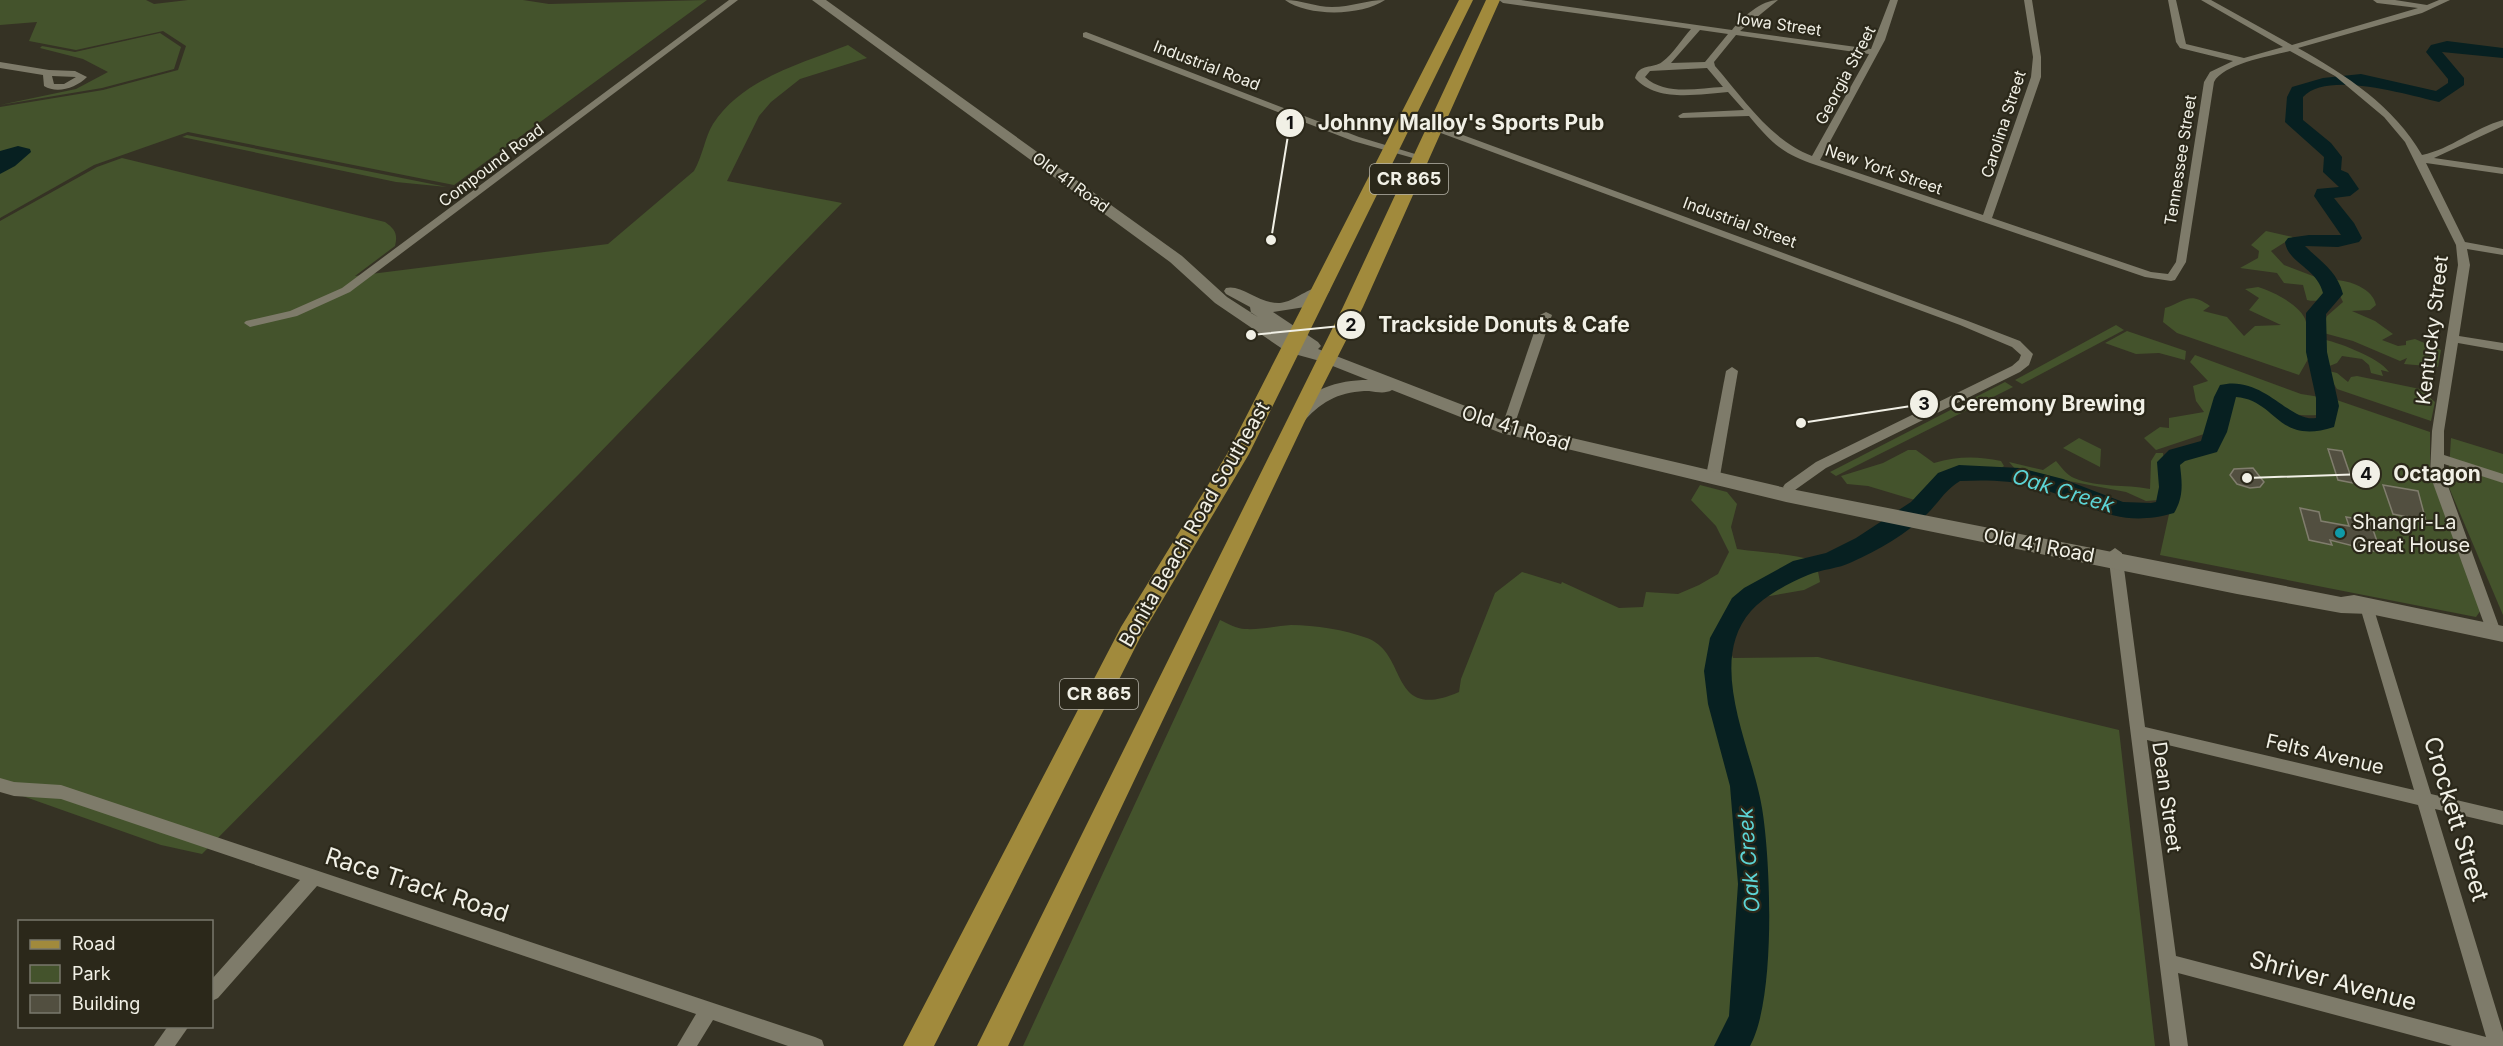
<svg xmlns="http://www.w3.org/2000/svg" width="2503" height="1046" font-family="Inter,sans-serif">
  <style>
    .green { fill: #44532c }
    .water { fill: #072021 }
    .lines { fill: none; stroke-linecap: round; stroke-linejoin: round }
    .river { fill: #072021; fill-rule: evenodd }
    .building { fill: #524f40; stroke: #807d6d; stroke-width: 1.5 }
    .street { fill: #7e7b6a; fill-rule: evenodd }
    .secondary { fill: #7e7b6a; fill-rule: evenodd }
    .primary { fill: #a18a3c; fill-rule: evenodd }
    .culture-dot { fill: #0f9aa8; stroke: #2b281a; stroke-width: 2 }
    .labels { text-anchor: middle; stroke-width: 4.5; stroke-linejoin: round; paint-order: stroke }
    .far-street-label { font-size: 16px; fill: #f1f0e6; stroke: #2b281a }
    .shield { fill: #2b281a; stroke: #b6b4a9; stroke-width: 1.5 }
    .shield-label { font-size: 18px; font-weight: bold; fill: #f1f0e6 }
    .street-label { font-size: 20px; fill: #f1f0e6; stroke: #2b281a }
    .poi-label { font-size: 20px; fill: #f1f0e6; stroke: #2b281a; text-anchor: start }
    .water-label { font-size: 21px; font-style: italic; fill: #5cd4d5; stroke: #2b281a }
    .near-street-label { font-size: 24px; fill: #f1f0e6; stroke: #2b281a }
    .leader { fill: none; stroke: #f1f0e6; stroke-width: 2 }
    .callout-dot { fill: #f1f0e6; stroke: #2b281a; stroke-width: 2 }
    .mark-label { font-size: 18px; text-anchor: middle; font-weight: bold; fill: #111 }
    .callout-label { font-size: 21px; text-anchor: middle; font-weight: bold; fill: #f1f0e6; stroke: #2b281a; stroke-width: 4.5; stroke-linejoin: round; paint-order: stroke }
  </style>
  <rect width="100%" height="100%" fill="#353224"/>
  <g class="green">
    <path d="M0,0H146L154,4L188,0H523L549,4L707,0L454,185L188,132L94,165L0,218V107L103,90L178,70L186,46L163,31L76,50L29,41L37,22L0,25Z"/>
    <path d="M160,33L181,47L174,69L102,88L0,105L76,89L108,72L83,59L40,48L42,46L75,52Z"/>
    <path d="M848,45L867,58L800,79L771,102L759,116L727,181L842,203L580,473L202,854L161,845L0,788V221L97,167L122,158L385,222C395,229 398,234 395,246L355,276L608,244L694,171C703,155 705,137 713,124C743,78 801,64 848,45Z"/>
    <path d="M187,135L447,187L396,182L182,137Z"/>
    <path d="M2266,231L2293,237L2271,251L2284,265L2326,281L2329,288C2324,298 2319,303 2307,300L2303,285L2284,283L2277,273L2240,268L2258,258L2259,251L2251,245Z"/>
    <path d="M2332,280C2347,279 2373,288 2376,305L2370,310L2352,311L2375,321L2393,334L2382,340L2398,346L2406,345V341L2415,339L2441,350L2438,367L2404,364L2407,358L2400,361L2353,341L2320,332L2327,316L2343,302Z"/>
    <path d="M2258,287C2273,291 2303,307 2306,322C2308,333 2307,343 2311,354L2299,375L2177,333L2163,322L2165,308C2186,301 2189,291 2210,306L2203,311L2227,317L2244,336L2255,326L2281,325L2249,310L2259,298L2245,289Z"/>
    <path d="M2116,325L2124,330L2022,384L2015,380Z"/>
    <path d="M2127,331L2186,351L2185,360L2159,353L2136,354L2105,343Z"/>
    <path d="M2322,339C2334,341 2379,357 2389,372L2381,370L2383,376L2371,373L2369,365L2362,359L2342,356L2337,363L2327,367L2323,364L2325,357L2322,353L2326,347L2319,342Z"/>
    <path d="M2195,355L2301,394L2320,397L2322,406L2319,415C2285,417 2290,410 2264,395C2255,390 2242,388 2232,386L2223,392L2217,402L2220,421L2207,429L2204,434L2156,450L2144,438L2160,427L2169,428V418L2204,412L2196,401L2193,386L2208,381L2190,362Z"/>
    <path d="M2325,370L2337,373L2348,382L2351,377L2357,376L2420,389L2435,402L2431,421L2337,389Z"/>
    <path d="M2005,382L2013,387L1836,476L1830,472Z"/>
    <path d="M2231,391C2239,392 2248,392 2255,395C2280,408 2297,441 2329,424L2332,414L2328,397L2430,432V474L2481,610L2476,617L2160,555L2175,487L2171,463L2216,449L2226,423L2225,406Z"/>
    <path d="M2079,438L2101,449L2100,467L2063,448Z"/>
    <path d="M2451,438L2503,454V615L2448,485Z"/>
    <path d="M1908,450H1916L1934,463C1958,456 1977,456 2001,461L2004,466L2000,469L1946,474L1918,501L1868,486L1847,484L1841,476L1883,463Z"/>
    <path d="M2156,453H2163L2166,476L2160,500L2146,501L2126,492L2017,471L2009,462L2043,470L2056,461C2061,467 2067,475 2074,478C2098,488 2125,484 2150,489L2151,461Z"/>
    <path d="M1700,485L1727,492L1737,504L1731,527L1737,549C1764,553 1790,553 1816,561L1820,582L1804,590L1752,599L1735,612L1726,638L1733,658L1818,657L2119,730L2155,1046H1023L1220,620C1227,623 1237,629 1245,629C1260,630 1276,626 1291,625C1315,625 1345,630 1367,638C1409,653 1388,723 1459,692L1461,679L1495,593L1522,572L1561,584L1562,582L1619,608L1643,607L1646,592L1678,594L1699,585L1718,574L1729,552L1716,526L1691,500Z"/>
  </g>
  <path class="water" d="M18,146L30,149L31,152L15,166L0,174V151Z"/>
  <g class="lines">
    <path class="river" d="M2447,41L2503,48V58L2442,52L2464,78V85L2439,102C2408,95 2327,70 2303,97V120L2331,143L2342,157L2341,170L2348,173L2359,189L2350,196L2334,198L2354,223L2362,238L2359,242L2338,247L2305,246C2321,262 2337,271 2343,294L2326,314L2327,352L2339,406L2334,427C2277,446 2277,400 2236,397L2227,432L2217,452L2185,461L2180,465C2182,482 2184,497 2174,513C2115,530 2091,503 2038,488C2013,480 1986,480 1960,481C1946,489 1939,502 1928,513C1908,533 1877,551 1852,562C1838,569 1822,569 1808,575C1790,582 1763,597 1751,611C1705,663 1753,750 1762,808C1771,862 1776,999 1750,1046H1714L1729,1016L1738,884L1730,786L1708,704L1704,671L1710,638L1732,598L1744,588L1793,561L1826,553L1856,538L1911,502L1938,473L1959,465L2020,468L2063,479L2123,502L2151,503L2156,502L2159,487L2157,462L2169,450L2201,441L2214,397L2220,385C2263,374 2290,423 2316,418V398L2306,352V313L2323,293C2317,268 2288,263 2285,242L2288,238L2309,235H2341L2314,196L2317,189L2339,187L2323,172L2324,157L2285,122L2287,97L2292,87L2323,78L2361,74L2436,91L2448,83V79L2426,52L2431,45Z"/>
  </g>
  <g class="building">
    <path d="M2328,449L2342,451L2353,483L2338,480Z"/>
    <path d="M2253,468L2264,482L2260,487L2250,488L2237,484L2230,475L2234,469Z"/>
    <path d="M2383,485L2418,491L2426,521L2393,514Z"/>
    <path d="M2300,508L2319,512L2321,521L2349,526L2346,517L2370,521L2381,553L2330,540L2332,545L2309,540Z"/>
  </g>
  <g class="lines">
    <g class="street">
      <path d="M729,0H738L350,292L297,316L250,327L244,323L246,321L290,311L342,288Z"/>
      <path d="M1285,0C1301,0 1316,7 1332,7C1351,7 1367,0 1385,0C1362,16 1308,17 1285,0Z"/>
      <path d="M1499,0H1521L1732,30C1742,17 1762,0 1778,0L1740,31L1871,49L1890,0H1898L1885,40L1820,160L1983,215L2031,77L2033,57L2024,0H2032L2041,57V77L1992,218L2151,272L2168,274L2176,262L2204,82L2210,72L2233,61L2180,48L2176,42L2168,0H2176L2186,44L2244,58L2283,47L2201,0H2211L2292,45L2418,8L2377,3L2373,0H2395L2427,5L2439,0H2450L2422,13L2298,48C2346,75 2394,106 2422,155C2451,149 2474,128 2503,120V126L2434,158L2503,168V174L2426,163L2465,242L2503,249V255L2467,249L2470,265L2459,336L2503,343V351L2458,343L2444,431V455L2503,474V483L2444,464V475L2501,632L2499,636H2489L2487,632L2430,475L2432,431L2458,265L2456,245L2405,142L2384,117L2335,76L2290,51C2270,56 2223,64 2214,82L2186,262L2175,280L2171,281L2145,277L1810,163C1779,151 1770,141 1749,116L1680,118L1678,116L1683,113L1744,110L1728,92C1699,94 1657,103 1635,78C1639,63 1653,69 1662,62C1673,54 1682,39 1691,29L1503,3ZM1700,30L1728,34L1705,62L1671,63ZM1736,35L1869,54L1812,156C1770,140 1744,99 1715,66L1714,62ZM1707,68L1723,87C1698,88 1665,96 1645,77L1650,71Z"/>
      <path d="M1086,32L1359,137L1425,157L1420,160L1353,141L1083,37V33Z"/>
      <path d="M0,62L49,70L75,71L87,77C76,88 57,94 44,86L43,75L0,68ZM52,76L76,77L64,84H54Z"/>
      <path d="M1433,124L1968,321L2020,341L2033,354L2029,365L2020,372L1826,468L1795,490H1785L1783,487L1785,484L1816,462L2012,366L2019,360L2021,355L2012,347L1960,325L1430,129V125Z"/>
      <path d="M1546,312L1552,315L1513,429L1511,432H1503L1501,429L1540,315Z"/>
      <path d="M1732,367L1738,371L1720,476L1713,480L1706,476L1726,371Z"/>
      <path d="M2115,548L2122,553L2145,727L2414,790L2360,607L2362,603H2372L2431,794L2503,811V825L2435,809L2503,1032V1046H2452L2178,973L2188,1046H2170L2108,553ZM2147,740L2418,805L2486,1037L2176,956Z"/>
      <path d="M0,778L14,782L61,785L815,1037L822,1040L824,1046H788L713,1020L697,1046H677L696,1014L317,886L218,998L212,1001V979L300,880L61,799L14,796L0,792Z"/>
      <path d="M168,1026H189L175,1046H154Z"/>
    </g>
    <path class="secondary" d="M812,0H826L1182,256L1227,297L1258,317L1251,313L1250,307L1226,294L1224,291L1226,288C1242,284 1259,304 1280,303C1297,301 1312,283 1328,287L1330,290L1328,293L1305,307L1273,312L1318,342L1321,346L1318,349L1512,424L1786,488L2341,597L2354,595L2503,626V642L2370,614L2341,613L2237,594L1786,502L1501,433L1392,390C1385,394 1377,392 1369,391C1342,391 1323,400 1305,420H1293L1290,416C1307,389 1338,380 1368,380L1320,361L1287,352L1215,303L1170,262Z"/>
    <g class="primary">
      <path d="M1459,0H1473L1249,454L1140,638L934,1046H903L1121,627L1227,454Z"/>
      <path d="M1486,0H1500L1363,307L1304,423L1008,1046H977L1343,307Z"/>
    </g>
  </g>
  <circle class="culture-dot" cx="2340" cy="533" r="6"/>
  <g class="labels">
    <g class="far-street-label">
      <text transform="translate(1779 24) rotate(8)" y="6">Iowa Street</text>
      <text transform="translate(1207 65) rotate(21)" y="6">Industrial Road</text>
      <text transform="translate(1845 75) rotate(-62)" y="6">Georgia Street</text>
      <text transform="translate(2003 124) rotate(-72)" y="6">Carolina Street</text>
      <text transform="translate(2180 160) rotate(-81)" y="6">Tennessee Street</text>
      <text transform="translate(491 165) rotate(-37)" y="6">Compound Road</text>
      <text transform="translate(1884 169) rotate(19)" y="6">New York Street</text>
      <text transform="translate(1071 182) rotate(36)" y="6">Old 41 Road</text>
      <text transform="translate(1740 222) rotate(20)" y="6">Industrial Street</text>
    </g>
    <g class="shield">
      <rect x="1370" y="164" width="78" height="30" rx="4.5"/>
      <rect x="1060" y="679" width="78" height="30" rx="4.5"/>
    </g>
    <g class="shield-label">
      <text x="1409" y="185">CR 865</text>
      <text x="1099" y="700">CR 865</text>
    </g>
    <g class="street-label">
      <text transform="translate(2432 330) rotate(-83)" y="7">Kentucky Street</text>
      <text transform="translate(1516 428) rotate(17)" y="7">Old 41 Road</text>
      <text transform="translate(1194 524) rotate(-60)" y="7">Bonita Beach Road Southeast</text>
      <text transform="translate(2039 545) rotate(11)" y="7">Old 41 Road</text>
      <text transform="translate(2325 754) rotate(13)" y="7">Felts Avenue</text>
      <text transform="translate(2167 797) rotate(82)" y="7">Dean Street</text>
    </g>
    <g class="poi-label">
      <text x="2352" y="529">Shangri-La<tspan x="2352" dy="23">Great House</tspan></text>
    </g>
    <g class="water-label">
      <text transform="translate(2063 491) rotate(17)" y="7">Oak Creek</text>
      <text transform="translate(1749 860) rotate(-94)" y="7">Oak Creek</text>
    </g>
    <g class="near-street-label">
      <text transform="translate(2456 819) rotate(73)" y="8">Crockett Street</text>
      <text transform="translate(417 885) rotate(18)" y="8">Race Track Road</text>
      <text transform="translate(2333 981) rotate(15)" y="8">Shriver Avenue</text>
    </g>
  </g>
  <path class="leader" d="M1271 240L1290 123M1251 335L1351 325M1801 423L1924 404M2247 478L2366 474"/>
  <g class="callout-dot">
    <circle cx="1271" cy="240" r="6"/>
    <circle cx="1251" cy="335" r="6"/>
    <circle cx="1801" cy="423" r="6"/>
    <circle cx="2247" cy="478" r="6"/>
    <circle cx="1290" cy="123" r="15"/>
    <circle cx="1351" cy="325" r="15"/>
    <circle cx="1924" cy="404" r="15"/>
    <circle cx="2366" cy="474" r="15"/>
  </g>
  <g class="mark-label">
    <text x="1290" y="129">1</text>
    <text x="1351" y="331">2</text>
    <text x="1924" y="410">3</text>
    <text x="2366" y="480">4</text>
  </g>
  <g class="callout-label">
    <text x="1461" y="130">Johnny Malloy's Sports Pub</text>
    <text x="1504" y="332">Trackside Donuts &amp; Cafe</text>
    <text x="2048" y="411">Ceremony Brewing</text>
    <text x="2437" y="481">Octagon</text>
  </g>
  <rect x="18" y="920" width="195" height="108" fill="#2b281a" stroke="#7a786c" stroke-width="1.5"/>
  <rect x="30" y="940" width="30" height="9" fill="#a18a3c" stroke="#7a786c" stroke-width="1.5"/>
  <text x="72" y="950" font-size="18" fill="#f1f0e6">Road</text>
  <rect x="30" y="965" width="30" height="18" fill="#44532c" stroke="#7a786c" stroke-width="1.5"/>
  <text x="72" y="980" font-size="18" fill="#f1f0e6">Park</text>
  <rect x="30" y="995" width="30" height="18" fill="#524f40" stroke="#7a786c" stroke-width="1.5"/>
  <text x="72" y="1010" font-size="18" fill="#f1f0e6">Building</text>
</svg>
